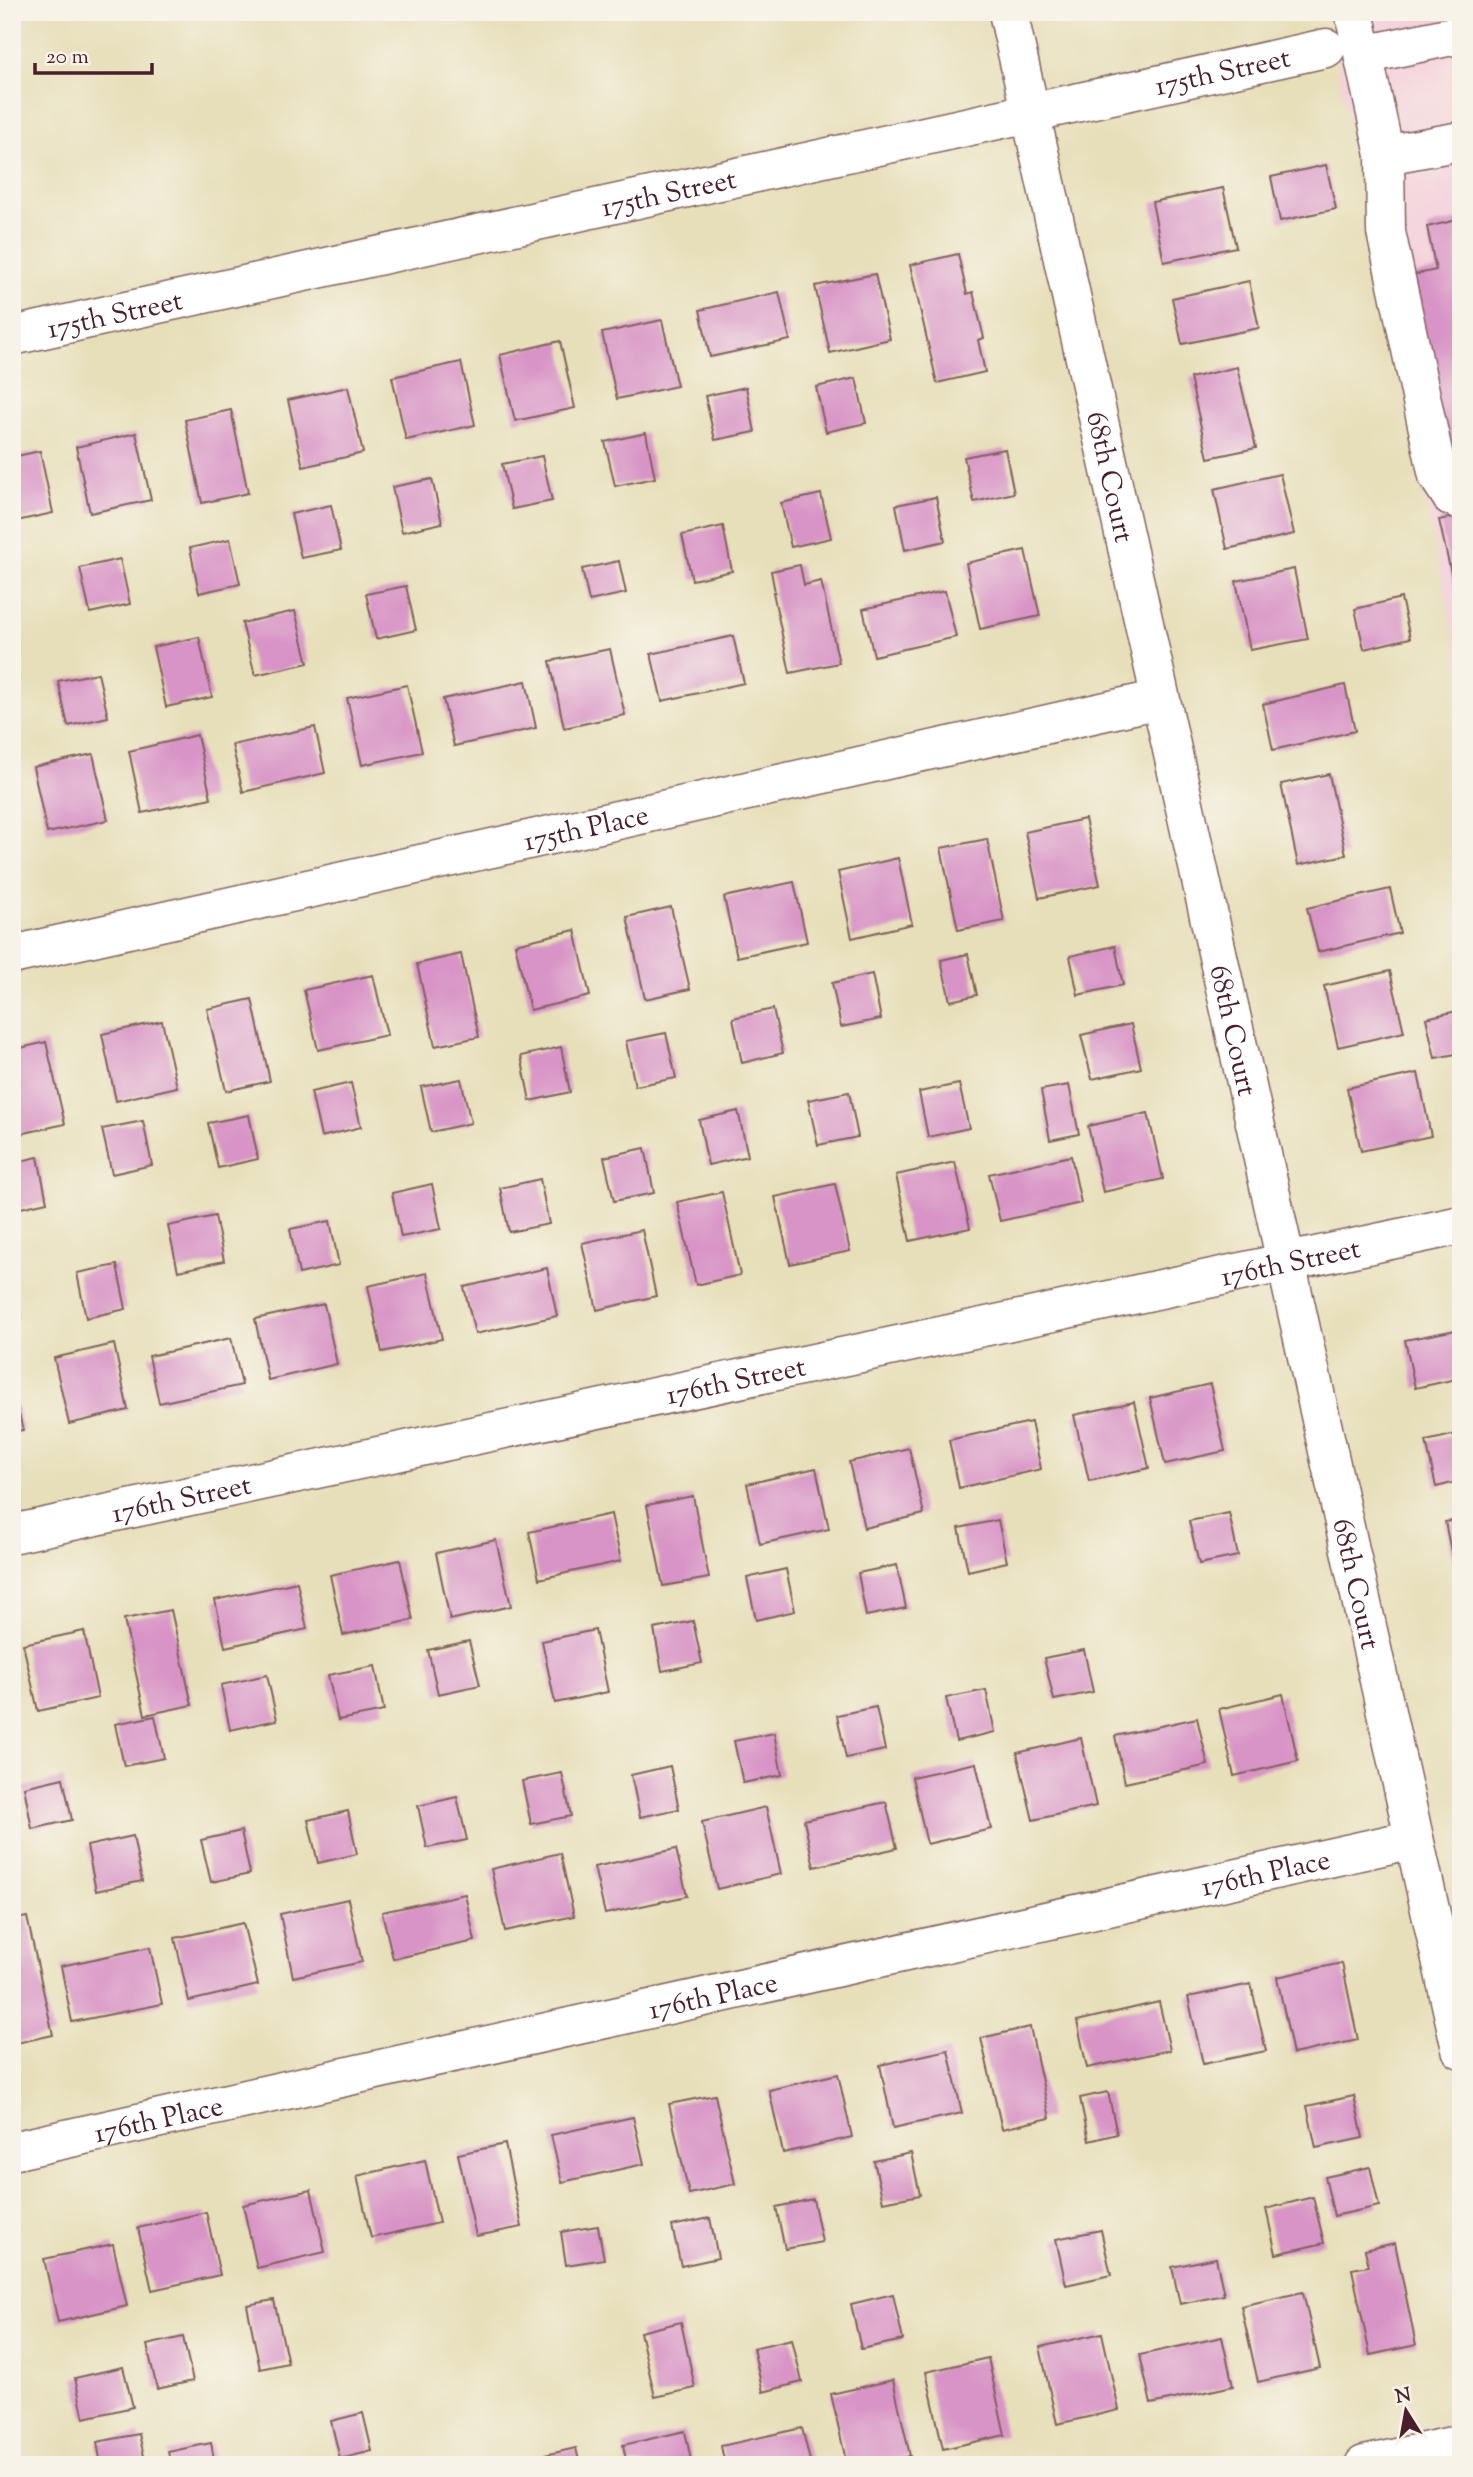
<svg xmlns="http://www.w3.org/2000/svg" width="1473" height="2477" font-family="'Sorts Mill Goudy',serif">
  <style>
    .built { fill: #f4cfdc }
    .building { fill: #d894c6 }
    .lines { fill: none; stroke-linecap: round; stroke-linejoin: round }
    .minor-casing { stroke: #81625d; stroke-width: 41 }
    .minor { stroke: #fff; stroke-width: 38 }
    .labels { text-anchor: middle; stroke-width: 6; stroke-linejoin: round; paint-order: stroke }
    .street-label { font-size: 28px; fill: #4a1f2b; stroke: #f7f3e8 }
  </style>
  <rect width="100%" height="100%" fill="#f7f3e8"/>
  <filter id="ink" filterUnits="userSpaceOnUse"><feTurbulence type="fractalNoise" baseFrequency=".0143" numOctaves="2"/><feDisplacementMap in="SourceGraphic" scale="14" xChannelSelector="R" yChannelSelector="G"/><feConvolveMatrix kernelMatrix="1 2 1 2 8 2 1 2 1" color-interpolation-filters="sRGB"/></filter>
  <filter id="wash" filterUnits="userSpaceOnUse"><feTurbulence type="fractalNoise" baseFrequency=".00686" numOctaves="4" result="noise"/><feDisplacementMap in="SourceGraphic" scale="28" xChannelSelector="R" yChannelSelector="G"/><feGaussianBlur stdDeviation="1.57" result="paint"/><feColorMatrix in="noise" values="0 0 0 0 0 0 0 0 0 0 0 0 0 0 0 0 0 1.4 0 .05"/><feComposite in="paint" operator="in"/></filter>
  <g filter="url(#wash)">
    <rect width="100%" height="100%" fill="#e7dfba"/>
    <path class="built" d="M1339,12H1461V671L1338,69Z"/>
    <g id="blocks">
      <g class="building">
        <path d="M1326,165L1336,209L1280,221L1271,177Z"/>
        <path d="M1223,188L1236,247L1164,262L1152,202Z"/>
        <path d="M1461,219V453L1441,458L1403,277L1436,270L1427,227Z"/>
        <path d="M958,254L967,294L973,292L984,338L978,340L985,372L937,383L910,265Z"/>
        <path d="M875,274L890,339L830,353L815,286Z"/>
        <path d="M1249,281L1259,328L1182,344L1172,298Z"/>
        <path d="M779,292L790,340L710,357L700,310Z"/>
        <path d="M662,320L677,386L617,399L602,333Z"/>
        <path d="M560,341L575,408L515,421L500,355Z"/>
        <path d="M461,362L475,425L406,440L392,377Z"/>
        <path d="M1237,367L1256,448L1208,458L1190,378Z"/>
        <path d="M856,378L866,423L826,432L816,387Z"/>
        <path d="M348,387L363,453L303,467L288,400Z"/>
        <path d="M746,387L755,432L715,440L705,396Z"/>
        <path d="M231,410L248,493L202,503L185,420Z"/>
        <path d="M136,433L151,500L90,513L76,447Z"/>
        <path d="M646,433L655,478L615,486L605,442Z"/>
        <path d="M1005,449L1014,493L974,502L964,457Z"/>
        <path d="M40,451L53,513L12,522V457Z"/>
        <path d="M542,456L552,501L512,509L502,464Z"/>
        <path d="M1280,474L1294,534L1227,549L1214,489Z"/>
        <path d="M432,479L442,523L402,532L392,487Z"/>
        <path d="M821,494L831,538L791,547L781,503Z"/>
        <path d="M936,497L945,541L905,550L896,505Z"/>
        <path d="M331,505L341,550L301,558L291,514Z"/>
        <path d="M1461,515V612L1460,613L1439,520Z"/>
        <path d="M723,526L732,571L692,580L682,535Z"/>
        <path d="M230,539L240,584L199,593L190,548Z"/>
        <path d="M1025,550L1040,616L980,629L966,563Z"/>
        <path d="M120,559L130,604L90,613L80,568Z"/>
        <path d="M619,561L626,593L589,601L582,569Z"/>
        <path d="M800,565L804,585L821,581L839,663L790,673L773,592H775L771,571Z"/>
        <path d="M12,569L18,589L12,590Z"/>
        <path d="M1294,569L1308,639L1250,650L1236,581Z"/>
        <path d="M406,586L416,630L376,639L366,594Z"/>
        <path d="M945,591L956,637L874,656L863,609Z"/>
        <path d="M1401,598L1410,638L1364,649L1355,609Z"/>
        <path d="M295,611L308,663L255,675L242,623Z"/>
        <path d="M733,636L744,683L662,701L651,654Z"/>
        <path d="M199,637L212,697L166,707L153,647Z"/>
        <path d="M610,649L625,715L564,728L550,661Z"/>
        <path d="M98,673L108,717L68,726L58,681Z"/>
        <path d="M526,681L536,728L454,746L443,699Z"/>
        <path d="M407,685L422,752L362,765L347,698Z"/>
        <path d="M1345,685L1355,731L1273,750L1263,704Z"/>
        <path d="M315,727L325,773L243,792L232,745Z"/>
        <path d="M197,735L211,798L142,813L129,751Z"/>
        <path d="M93,754L108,820L47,833L33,767Z"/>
        <path d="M1329,774L1346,855L1298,865L1281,784Z"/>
        <path d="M1085,819L1100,885L1039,898L1025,832Z"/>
        <path d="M987,839L1004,921L958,930L941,848Z"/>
        <path d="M898,858L912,924L852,938L838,872Z"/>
        <path d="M794,882L807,942L737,957L724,897Z"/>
        <path d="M1390,889L1400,933L1318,952L1307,908Z"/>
        <path d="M671,907L690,989L645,999L627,917Z"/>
        <path d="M575,930L590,996L530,1010L515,944Z"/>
        <path d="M1115,946L1123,985L1078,995L1070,956Z"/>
        <path d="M461,954L479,1037L435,1046L417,964Z"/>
        <path d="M968,954L977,995L950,1001L941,960Z"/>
        <path d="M1390,971L1404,1032L1338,1047L1324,986Z"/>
        <path d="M872,974L881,1019L841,1027L832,983Z"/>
        <path d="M373,975L387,1035L318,1050L304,990Z"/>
        <path d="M252,999L270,1081L226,1091L207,1009Z"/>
        <path d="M773,1009L783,1053L742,1063L733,1018Z"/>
        <path d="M1461,1010V1053L1435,1058L1426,1018Z"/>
        <path d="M162,1021L177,1087L116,1101L102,1034Z"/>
        <path d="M1131,1024L1141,1068L1092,1079L1081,1035Z"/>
        <path d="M666,1033L676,1078L635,1086L626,1041Z"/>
        <path d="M46,1042L65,1124L20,1134L12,1098V1050Z"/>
        <path d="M561,1047L570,1092L530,1101L521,1056Z"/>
        <path d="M1418,1073L1431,1136L1361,1151L1347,1088Z"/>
        <path d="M461,1079L471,1123L431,1132L421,1087Z"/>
        <path d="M351,1083L361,1127L321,1137L311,1092Z"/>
        <path d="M959,1084L969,1128L928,1137L919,1092Z"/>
        <path d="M1069,1085L1079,1134L1050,1140L1041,1090Z"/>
        <path d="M849,1092L858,1137L818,1145L808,1100Z"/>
        <path d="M738,1111L748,1156L708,1165L699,1120Z"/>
        <path d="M1148,1113L1163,1179L1103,1192L1088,1126Z"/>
        <path d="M249,1115L258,1159L218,1168L208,1123Z"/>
        <path d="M143,1121L152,1165L112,1174L102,1129Z"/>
        <path d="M645,1148L654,1193L614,1201L604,1157Z"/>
        <path d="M1071,1156L1081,1203L1000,1221L989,1174Z"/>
        <path d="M38,1157L47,1202L12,1210V1163Z"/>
        <path d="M955,1162L970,1228L910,1241L896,1175Z"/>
        <path d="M540,1179L549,1224L509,1232L500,1188Z"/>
        <path d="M432,1184L441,1229L401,1237L392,1193Z"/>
        <path d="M835,1184L850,1251L790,1264L775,1197Z"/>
        <path d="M722,1192L740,1275L696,1285L677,1202Z"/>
        <path d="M215,1216L224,1261L178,1271L168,1226Z"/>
        <path d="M330,1221L339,1265L299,1274L290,1229Z"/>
        <path d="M642,1230L656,1296L597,1310L582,1243Z"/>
        <path d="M117,1265L126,1309L86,1318L77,1273Z"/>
        <path d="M547,1268L557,1316L475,1334L464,1287Z"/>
        <path d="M427,1273L442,1339L382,1352L368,1286Z"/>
        <path d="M12,1297L18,1318L12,1319Z"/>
        <path d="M324,1304L337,1364L268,1380L255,1319Z"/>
        <path d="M1461,1329V1378L1415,1388L1405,1340Z"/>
        <path d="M231,1338L242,1385L159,1403L149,1356Z"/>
        <path d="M114,1344L128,1410L69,1424L54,1358Z"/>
        <path d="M1210,1384L1225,1451L1165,1464L1150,1398Z"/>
        <path d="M12,1386L23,1430L12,1432Z"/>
        <path d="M1134,1402L1149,1468L1089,1481L1074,1415Z"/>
        <path d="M1031,1422L1041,1469L959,1488L949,1440Z"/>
        <path d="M1461,1433V1481L1436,1487L1426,1441Z"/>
        <path d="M909,1448L924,1514L864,1528L849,1462Z"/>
        <path d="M816,1468L829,1529L760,1544L747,1484Z"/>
        <path d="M693,1496L709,1578L663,1586L647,1505Z"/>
        <path d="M1229,1513L1238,1556L1199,1564L1189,1521Z"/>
        <path d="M611,1514L621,1561L539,1579L529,1532Z"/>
        <path d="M1461,1519V1586H1458L1445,1522Z"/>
        <path d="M998,1520L1007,1562L968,1571L959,1528Z"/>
        <path d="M496,1540L511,1606L450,1620L436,1553Z"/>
        <path d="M400,1560L413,1620L343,1635L330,1575Z"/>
        <path d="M897,1565L906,1608L866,1616L858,1573Z"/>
        <path d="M786,1569L795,1611L756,1620L747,1578Z"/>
        <path d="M297,1582L307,1629L225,1647L215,1600Z"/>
        <path d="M171,1610L192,1705L145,1715L124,1619Z"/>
        <path d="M693,1621L702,1663L662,1671L654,1629Z"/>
        <path d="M595,1630L608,1692L555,1703L542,1641Z"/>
        <path d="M84,1631L98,1698L38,1711L23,1644Z"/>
        <path d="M469,1641L480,1685L438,1694L428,1650Z"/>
        <path d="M1084,1650L1093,1692L1054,1700L1044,1658Z"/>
        <path d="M375,1666L384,1711L338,1720L328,1675Z"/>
        <path d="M267,1675L277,1720L230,1730L221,1685Z"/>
        <path d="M986,1690L995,1732L956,1741L946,1698Z"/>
        <path d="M1283,1694L1298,1761L1234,1776L1219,1709Z"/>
        <path d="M876,1707L885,1750L846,1758L837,1715Z"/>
        <path d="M155,1716L164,1758L124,1766L115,1724Z"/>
        <path d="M1197,1718L1208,1765L1125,1783L1115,1736Z"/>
        <path d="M774,1733L782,1775L743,1783L734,1741Z"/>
        <path d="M1081,1738L1096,1806L1033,1820L1017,1753Z"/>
        <path d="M976,1763L991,1829L927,1844L912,1777Z"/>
        <path d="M670,1766L679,1809L640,1817L631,1775Z"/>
        <path d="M562,1773L571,1816L531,1824L522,1781Z"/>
        <path d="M63,1778L72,1820L32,1829L24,1787Z"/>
        <path d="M457,1797L467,1840L427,1848L418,1806Z"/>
        <path d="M886,1802L897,1848L814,1867L804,1820Z"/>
        <path d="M766,1807L781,1874L717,1889L702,1822Z"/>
        <path d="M348,1811L357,1854L318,1863L308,1820Z"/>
        <path d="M241,1831L250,1874L211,1882L201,1840Z"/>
        <path d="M133,1836L142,1881L96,1891L87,1846Z"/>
        <path d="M676,1849L687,1896L605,1914L594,1867Z"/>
        <path d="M560,1853L574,1916L505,1931L491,1869Z"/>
        <path d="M465,1894L475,1941L393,1959L382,1912Z"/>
        <path d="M348,1899L362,1962L293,1977L280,1914Z"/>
        <path d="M27,1917L53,2035L12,2044V1920Z"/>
        <path d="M243,1923L258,1985L189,2001L175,1938Z"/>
        <path d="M150,1947L162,2004L72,2022L61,1966Z"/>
        <path d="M1342,1963L1358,2040L1293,2054L1277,1977Z"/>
        <path d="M1251,1984L1266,2051L1203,2064L1188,1997Z"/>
        <path d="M1159,2002L1170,2050L1087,2068L1077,2021Z"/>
        <path d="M1030,2027L1050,2118L1002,2129L981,2038Z"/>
        <path d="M948,2050L962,2113L893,2128L880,2065Z"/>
        <path d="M838,2074L852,2137L783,2153L769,2090Z"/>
        <path d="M1108,2092L1117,2134L1089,2141L1080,2098Z"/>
        <path d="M715,2095L735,2184L689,2194L669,2104Z"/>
        <path d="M1354,2096L1363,2138L1316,2148L1307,2106Z"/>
        <path d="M633,2117L644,2164L562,2182L551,2135Z"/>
        <path d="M505,2144L522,2227L476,2236L458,2154Z"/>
        <path d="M911,2153L920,2195L883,2202L874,2161Z"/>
        <path d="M425,2160L439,2223L371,2238L357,2176Z"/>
        <path d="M1370,2167L1379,2206L1334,2216L1325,2177Z"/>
        <path d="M311,2190L325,2252L257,2268L243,2205Z"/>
        <path d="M1313,2197L1324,2243L1276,2254L1266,2209Z"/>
        <path d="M813,2199L822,2242L785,2249L776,2207Z"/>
        <path d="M206,2212L220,2275L152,2290L138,2228Z"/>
        <path d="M710,2218L718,2258L681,2266L672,2226Z"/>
        <path d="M598,2226L604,2259L566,2265L561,2232Z"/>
        <path d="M1101,2230L1111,2275L1066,2285L1056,2239Z"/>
        <path d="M1395,2243L1416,2345L1370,2355L1352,2269L1369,2266L1365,2250Z"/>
        <path d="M113,2244L127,2306L58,2322L44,2259Z"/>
        <path d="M1216,2258L1224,2295L1180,2304L1172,2267Z"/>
        <path d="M1303,2292L1320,2368L1258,2382L1241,2306Z"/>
        <path d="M893,2294L903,2340L861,2349L851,2304Z"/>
        <path d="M274,2300L288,2363L260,2369L247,2305Z"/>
        <path d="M681,2322L695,2388L655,2397L640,2332Z"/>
        <path d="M1102,2333L1119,2410L1057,2424L1040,2347Z"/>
        <path d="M183,2337L193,2381L157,2389L147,2345Z"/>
        <path d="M1222,2337L1233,2386L1151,2404L1140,2355Z"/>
        <path d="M792,2339L802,2382L763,2392L753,2348Z"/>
        <path d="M988,2358L1005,2435L943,2449L926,2372Z"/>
        <path d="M123,2367L133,2407L84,2418L75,2378Z"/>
        <path d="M893,2380L910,2456L872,2465H847L831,2394Z"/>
        <path d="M363,2413L372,2451L340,2459L331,2421Z"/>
        <path d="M802,2428L811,2465H725L721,2446Z"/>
        <path d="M685,2431L692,2465H627L623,2445Z"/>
        <path d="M139,2434L146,2465H101L97,2442Z"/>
        <path d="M211,2443L215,2465H171L168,2452Z"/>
        <path d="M576,2448L580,2465H515L514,2462Z"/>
      </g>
    </g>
  </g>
  <g filter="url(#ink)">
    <use href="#blocks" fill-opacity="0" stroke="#81625d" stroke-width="2"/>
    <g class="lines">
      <defs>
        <g id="minor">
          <path id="s1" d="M1008,12L1461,2049"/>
          <path d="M1354,12L1385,155L1386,232L1438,476L1451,496L1461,500"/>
          <path d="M1364,55L1461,34"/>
          <path d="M1385,155L1461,141"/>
          <path id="s2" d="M12,336L1326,48"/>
          <path id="s3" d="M12,955L1160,699"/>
          <path id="s4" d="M12,1534L1461,1225"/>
          <path id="s5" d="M12,2151L1414,1839"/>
          <path d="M1364,2465L1461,2444"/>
        </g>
      </defs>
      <use href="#minor" class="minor-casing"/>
      <use href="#minor" class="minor"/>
    </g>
  </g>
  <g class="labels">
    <g class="street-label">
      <text dy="10" stroke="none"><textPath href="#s2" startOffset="1239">175th Street</textPath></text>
      <text dy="10" stroke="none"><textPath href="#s2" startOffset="672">175th Street</textPath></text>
      <text dy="10" stroke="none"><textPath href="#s2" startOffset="105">175th Street</textPath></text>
      <text dy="10" stroke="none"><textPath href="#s1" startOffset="476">68th Court</textPath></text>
      <text dy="10" stroke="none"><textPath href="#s3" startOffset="588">175th Place</textPath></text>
      <text dy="10" stroke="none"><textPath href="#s1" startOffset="1043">68th Court</textPath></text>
      <text dy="10" stroke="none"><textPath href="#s4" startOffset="1307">176th Street</textPath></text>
      <text dy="10" stroke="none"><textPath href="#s4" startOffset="740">176th Street</textPath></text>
      <text dy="10" stroke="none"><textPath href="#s4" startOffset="173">176th Street</textPath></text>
      <text dy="10" stroke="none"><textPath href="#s1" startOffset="1610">68th Court</textPath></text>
      <text dy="10" stroke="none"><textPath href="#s5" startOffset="1284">176th Place</textPath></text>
      <text dy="10" stroke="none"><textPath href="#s5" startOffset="718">176th Place</textPath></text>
      <text dy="10" stroke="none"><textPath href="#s5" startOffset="150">176th Place</textPath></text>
    </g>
  </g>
  <rect width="1473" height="2477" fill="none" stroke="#f7f3e8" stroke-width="42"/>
  <g transform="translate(1406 2411) rotate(349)" stroke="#f7f3e8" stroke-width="5" paint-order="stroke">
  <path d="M0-5L12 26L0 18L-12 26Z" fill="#4a1f2b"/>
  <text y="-10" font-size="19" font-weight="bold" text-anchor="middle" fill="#4a1f2b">N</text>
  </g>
  <path d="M35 63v10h117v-10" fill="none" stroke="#4a1f2b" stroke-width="3.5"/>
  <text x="46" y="63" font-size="21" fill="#4a1f2b" stroke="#f7f3e8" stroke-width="5" paint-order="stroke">20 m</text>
</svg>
